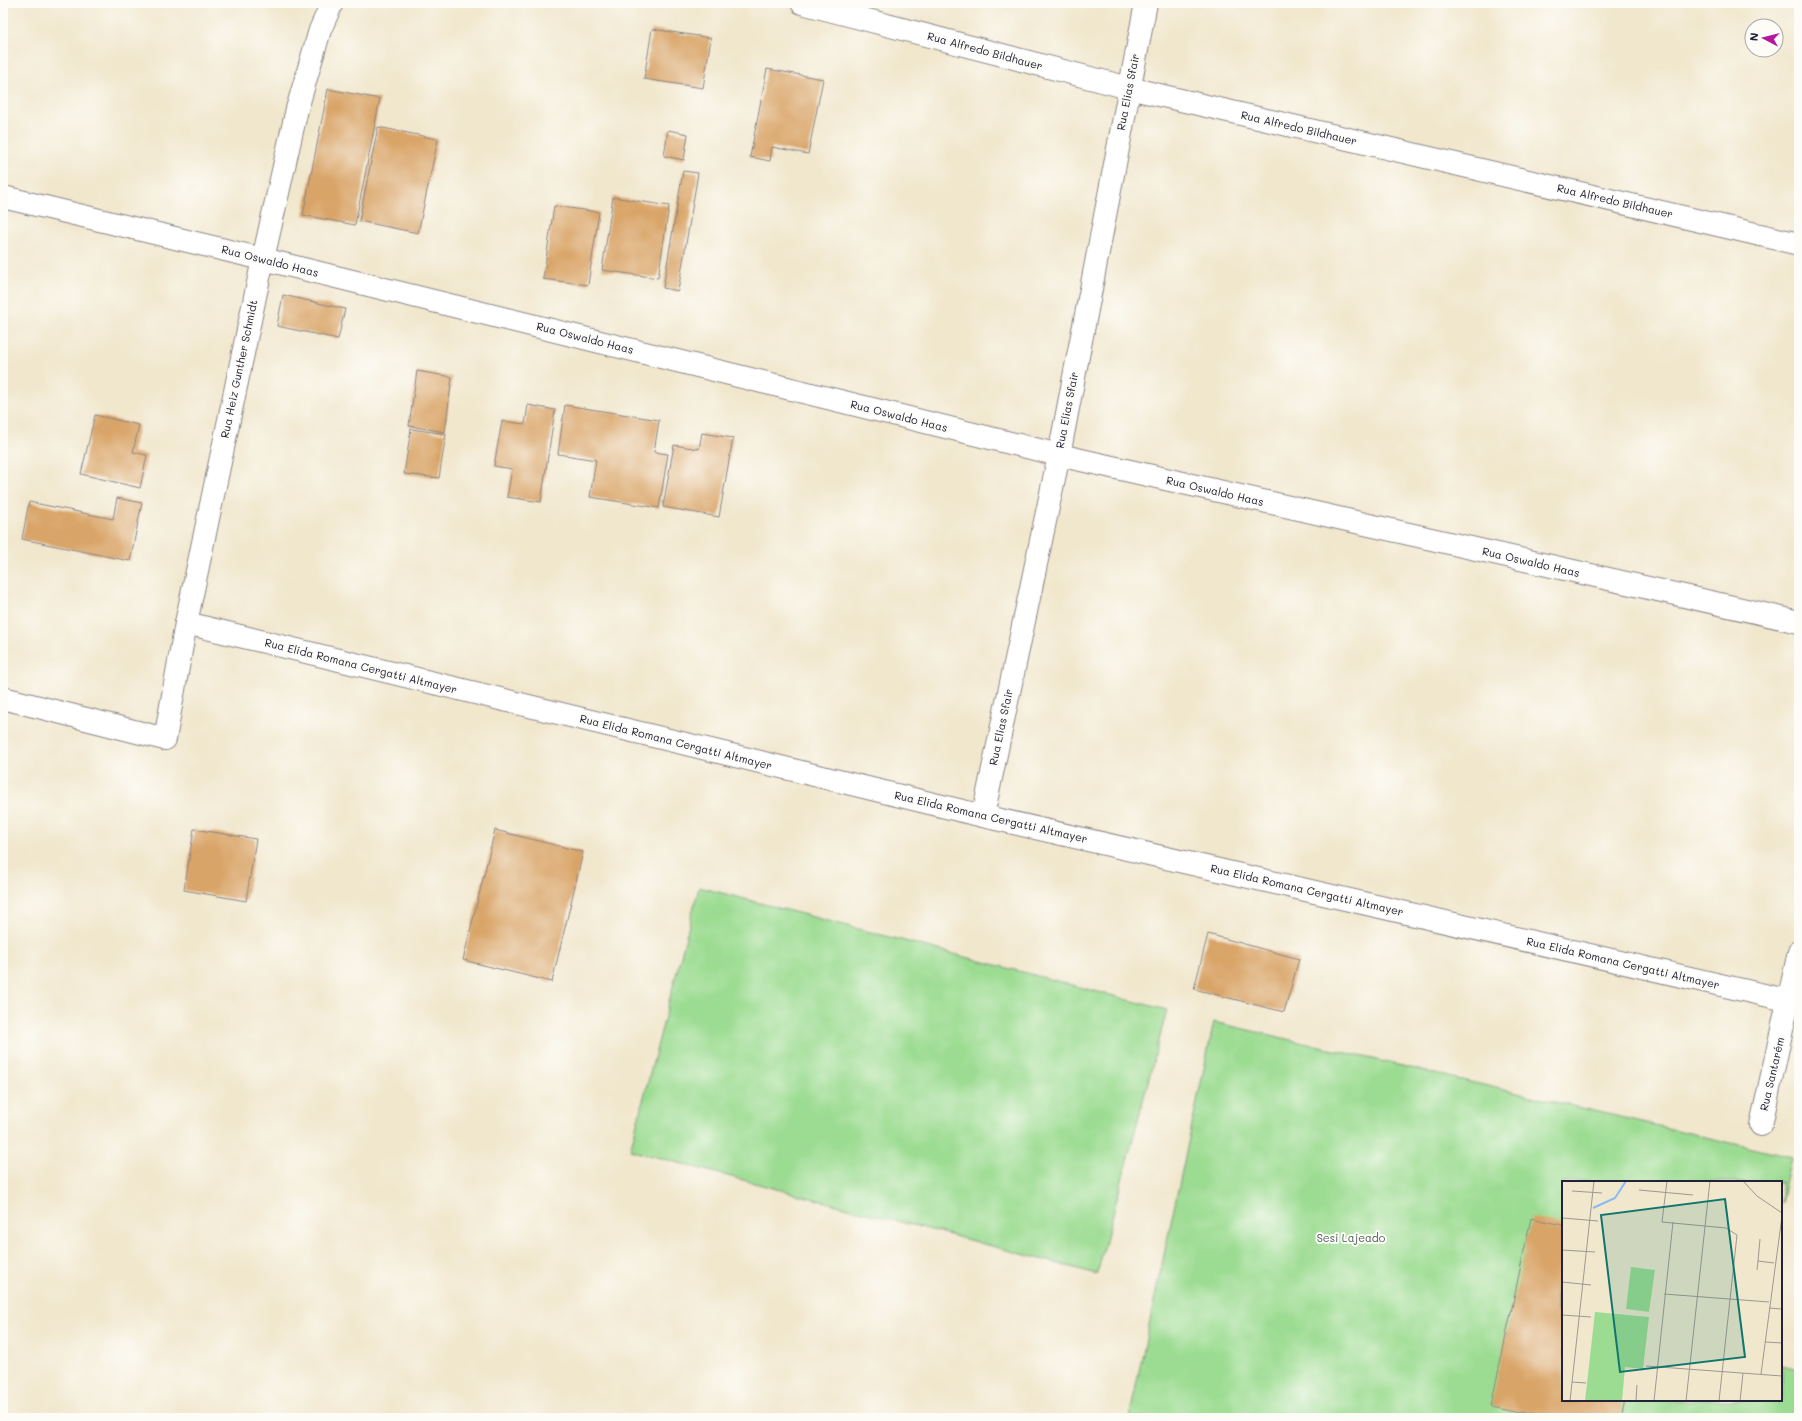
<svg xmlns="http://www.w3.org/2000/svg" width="1802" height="1421" font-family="Mali,sans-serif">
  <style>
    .green { fill: #9cdc92; stroke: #5f7f66 }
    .building { fill: #d9a467 }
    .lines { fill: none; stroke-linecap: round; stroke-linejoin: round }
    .street-casing { stroke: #8a8484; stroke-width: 24 }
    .street { stroke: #fff; stroke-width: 22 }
    .labels { text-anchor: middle; stroke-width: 4; stroke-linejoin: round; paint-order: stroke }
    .street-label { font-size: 11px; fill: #22223b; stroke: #fdfcf7 }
    .park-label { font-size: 11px; fill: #475a55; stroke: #fdfcf7 }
    .inset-river { fill: none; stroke: #88b9f4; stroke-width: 2 }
    .inset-road { fill: none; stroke: #9e9893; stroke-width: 1 }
    .view { fill: #0f766e; fill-opacity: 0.15; stroke: #0f766e; stroke-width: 2 }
    .inset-edge { fill: none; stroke: #22223b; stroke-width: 2 }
  </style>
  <rect width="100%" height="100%" fill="#fdfcf7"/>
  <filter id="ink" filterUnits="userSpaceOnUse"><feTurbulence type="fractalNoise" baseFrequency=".025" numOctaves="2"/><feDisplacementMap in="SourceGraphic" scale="8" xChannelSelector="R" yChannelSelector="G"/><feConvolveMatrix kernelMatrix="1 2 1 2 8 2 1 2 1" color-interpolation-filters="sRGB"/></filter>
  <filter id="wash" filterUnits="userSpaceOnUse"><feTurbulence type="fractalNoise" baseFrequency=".012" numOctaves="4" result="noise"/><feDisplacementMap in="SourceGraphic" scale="16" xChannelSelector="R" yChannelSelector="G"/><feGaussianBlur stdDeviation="0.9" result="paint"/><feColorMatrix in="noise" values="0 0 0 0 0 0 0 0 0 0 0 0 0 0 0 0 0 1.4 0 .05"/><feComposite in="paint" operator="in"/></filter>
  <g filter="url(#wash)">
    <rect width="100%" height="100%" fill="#f1e7cd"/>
    <g class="green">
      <path d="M699,887L1167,1010L1097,1274L630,1150Z"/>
      <path d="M1214,1022L1791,1157L1781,1202V1182H1563V1400H1781V1365L1799,1369V1418H1129Z"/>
    </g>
    <g id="blocks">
      <g class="building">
        <path d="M652,29L711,38L703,88L644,79Z"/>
        <path d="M767,69L823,79L808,154L772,147L770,161L750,157Z"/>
        <path d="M328,89L380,99L355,225L303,215Z"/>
        <path d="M378,127L438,139L418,233L359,221Z"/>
        <path d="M668,130L688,134L684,160L664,156Z"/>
        <path d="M683,171L698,173L678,291L663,288Z"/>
        <path d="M613,197L669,206L658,278L602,270Z"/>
        <path d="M554,206L599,212L588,285L543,279Z"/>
        <path d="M283,295L345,309L338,339L277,326Z"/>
        <path d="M417,371L452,377L445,432L409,426Z"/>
        <path d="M528,405L555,410L541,502L507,497L512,469L494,466L502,421L525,424Z"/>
        <path d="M565,405L659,420L654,452L668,454L659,508L590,497L596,460L558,454Z"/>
        <path d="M95,415L139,425L133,452L147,455L140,488L81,474Z"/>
        <path d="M411,429L446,434L439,478L404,474Z"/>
        <path d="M702,433L733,438L719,517L663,507L674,445L699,449Z"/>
        <path d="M117,498L142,503L130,561L22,539L29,502L113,519Z"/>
        <path d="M194,829L256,839L246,901L184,890Z"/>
        <path d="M495,830L583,852L552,982L463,960Z"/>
        <path d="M1208,934L1299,959L1284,1012L1194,989Z"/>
        <path d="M1531,1218L1563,1225V1400H1624L1620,1418H1547L1491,1406Z"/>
      </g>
    </g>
  </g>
  <g filter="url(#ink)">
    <use href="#blocks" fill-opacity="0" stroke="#8a8484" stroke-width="1"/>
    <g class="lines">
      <defs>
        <g id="street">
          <path d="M802,3L1129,88L1799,244"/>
          <path d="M3,197L263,259L1059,455L1799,622"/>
          <path d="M186,623L983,816L1799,1003"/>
          <path d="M3,698L165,739L186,623L263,259L297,109L320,30L332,3"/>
          <path d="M983,816L1059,455L1146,3"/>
          <path d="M1761,1125L1799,952"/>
        </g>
      </defs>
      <use href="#street" class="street-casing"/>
      <use href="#street" class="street"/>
    </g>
  </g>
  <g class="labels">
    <g class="street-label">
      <text transform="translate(985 51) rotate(15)" y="4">Rua Alfredo Bildhauer</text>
      <text transform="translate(1128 92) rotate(-79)" y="4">Rua Elias Sfair</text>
      <text transform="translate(1299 128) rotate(13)" y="4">Rua Alfredo Bildhauer</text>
      <text transform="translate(1615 201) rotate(13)" y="4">Rua Alfredo Bildhauer</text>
      <text transform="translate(270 261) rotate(14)" y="4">Rua Oswaldo Haas</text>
      <text transform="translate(585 338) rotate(14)" y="4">Rua Oswaldo Haas</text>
      <text transform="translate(239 369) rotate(-78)" y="4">Rua Heiz Gunther Schmidt</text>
      <text transform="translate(1067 410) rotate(-79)" y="4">Rua Elias Sfair</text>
      <text transform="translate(899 416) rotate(14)" y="4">Rua Oswaldo Haas</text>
      <text transform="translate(1215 491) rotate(13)" y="4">Rua Oswaldo Haas</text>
      <text transform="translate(1531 562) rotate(13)" y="4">Rua Oswaldo Haas</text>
      <text transform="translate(361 666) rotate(14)" y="4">Rua Elida Romana Cergatti Altmayer</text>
      <text transform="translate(1001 727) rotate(-78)" y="4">Rua Elias Sfair</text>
      <text transform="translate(676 742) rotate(14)" y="4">Rua Elida Romana Cergatti Altmayer</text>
      <text transform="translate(991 817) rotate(13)" y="4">Rua Elida Romana Cergatti Altmayer</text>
      <text transform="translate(1307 890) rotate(13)" y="4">Rua Elida Romana Cergatti Altmayer</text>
      <text transform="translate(1623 963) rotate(13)" y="4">Rua Elida Romana Cergatti Altmayer</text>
      <text transform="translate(1772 1074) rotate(-77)" y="4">Rua Santarém</text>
    </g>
    <g class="park-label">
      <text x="1351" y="1242">Sesi Lajeado</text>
    </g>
  </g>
  <g transform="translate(1562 1181)">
    <rect width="220" height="220" fill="#f1e7cd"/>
    <path d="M69,86L93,89L87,131L64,128ZM33,131L87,136L81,188L63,186L60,220H23Z" fill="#9cdc92"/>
    <path class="inset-river" d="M31,27L53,17L64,0"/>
    <path class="inset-road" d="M105,0L100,41L164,47L175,54L157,220M181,0L195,15L220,32M77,9L131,14M10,10L40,12M1,37L36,40M0,69L33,71M196,80L198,58M195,89L196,80L212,82M0,101L29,104M102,113L207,121M207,127L220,128M0,134L29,136M203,161L220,162M84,185L220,195M199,193L220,35M10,201L24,202M8,220L32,0M74,220L75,204M92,220L111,41M124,220L148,0M178,220L181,192"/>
    <path class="view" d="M163,18L183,176L58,191L39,34Z"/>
    <rect width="220" height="220" class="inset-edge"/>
  </g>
  <rect width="1802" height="1421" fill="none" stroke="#fdfcf7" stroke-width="16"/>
  <g transform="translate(1764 38) rotate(277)"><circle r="19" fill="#fdfcf7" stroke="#a5a5ac"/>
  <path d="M0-3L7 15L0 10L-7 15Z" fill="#b5179e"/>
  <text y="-6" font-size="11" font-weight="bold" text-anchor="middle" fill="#22223b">N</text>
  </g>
</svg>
